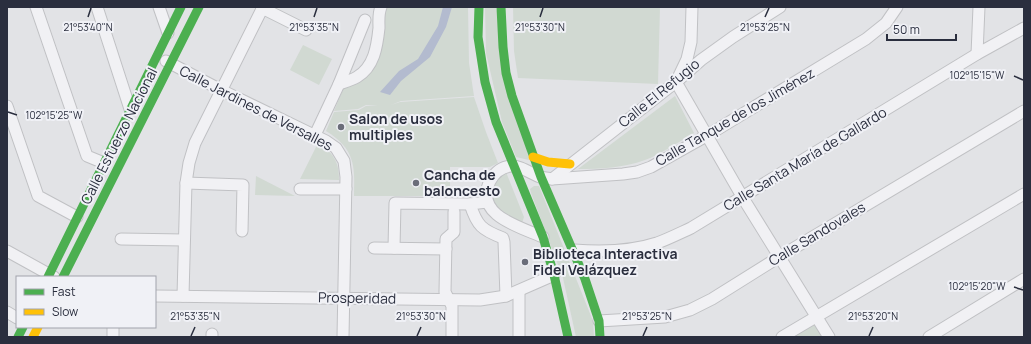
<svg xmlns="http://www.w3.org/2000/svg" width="1031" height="344" font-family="Manrope,sans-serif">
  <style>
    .green { fill: #d1d9d2 }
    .water { fill: #b3bbcf }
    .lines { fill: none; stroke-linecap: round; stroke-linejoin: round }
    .street-casing { stroke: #c0c1c4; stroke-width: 13 }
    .street { stroke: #f1f1f4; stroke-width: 11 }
    .fast { stroke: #4caf50; stroke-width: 9 }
    .slow { stroke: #ffc107; stroke-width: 9 }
    .ticks { fill: none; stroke: #2a2e3e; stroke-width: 1.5 }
    .poi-dot { fill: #6a6d79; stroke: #f0f1f6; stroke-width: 1.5 }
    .labels { text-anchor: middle; stroke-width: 4; stroke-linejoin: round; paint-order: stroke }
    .street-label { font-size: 14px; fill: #2a2e3e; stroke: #f0f1f6 }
    .poi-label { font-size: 14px; font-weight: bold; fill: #2a2e3e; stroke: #f0f1f6; text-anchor: start }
    .ticks-label { font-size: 10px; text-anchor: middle; fill: #2a2e3e; stroke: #f0f1f6; stroke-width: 4; stroke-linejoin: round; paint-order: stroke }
  </style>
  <rect width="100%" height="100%" fill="#e2e3e6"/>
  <g class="green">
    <path d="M385,7H468L469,63L474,96L401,101L391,105L400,102L474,97L486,132L498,163L490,167H450V196H354C355,165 355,149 326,131L334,112L359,110L366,106H378L366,105L358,109L334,111L344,87L370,73Z"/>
    <path d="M485,7H496L529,160L516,157L502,122L486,53Z"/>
    <path d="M513,7H660L658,84L518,78L514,51Z"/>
    <path d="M303,45L332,59L319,85L290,70Z"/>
    <path d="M675,96L694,133C680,141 660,155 645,160C623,168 601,169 578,169Z"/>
    <path d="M318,143C333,153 339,161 339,180L300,179Z"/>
    <path d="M506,172L524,217L522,223C507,215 490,210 493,190C495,181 499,176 506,172Z"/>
    <path d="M256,176L295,196L255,195Z"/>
    <path d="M534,186H539L593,321L594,337H576L563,278L531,193L530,189Z"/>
    <path d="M818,320L827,337H788Z"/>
  </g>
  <path class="water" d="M443,7H452L446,27L430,57L401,81L390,95L380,92L399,71L418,59L438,26Z"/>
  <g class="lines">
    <defs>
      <g id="street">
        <path d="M36,7L87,156L104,163"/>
        <path d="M97,7L130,109"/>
        <path d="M159,7L168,33"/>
        <path d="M692,7L691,42L687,59L676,82L743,198L829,337"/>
        <path d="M262,8L306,30"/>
        <path d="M977,54L979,7"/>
        <path d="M166,61L221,90L326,141L336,148L344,161L346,177L343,337"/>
        <path d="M339,84C345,82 352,80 357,77C374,67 377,47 379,28C379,21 378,14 381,7"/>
        <path d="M7,106L38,196L77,217"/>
        <path d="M315,135L339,84L365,20"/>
        <path d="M552,179L623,174L637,172L651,167L708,135L866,39L886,23L897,7"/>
        <path d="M186,183L243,185L242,231"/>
        <path d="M300,189H346"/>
        <path d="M470,204C477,226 482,230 503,238L504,242L506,296"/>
        <path d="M543,237C520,227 473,215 490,181C495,172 501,167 511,166C519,165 532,174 540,177C543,178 548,178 552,179L676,82L701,60L733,37L780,7"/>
        <path d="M121,239L184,240"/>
        <path d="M374,248L446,249"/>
        <path d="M394,248L395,203L470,204L487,202"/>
        <path d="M574,250C601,252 630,252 657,243C668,239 680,233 691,228L977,54L1024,28"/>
        <path d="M7,251L54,277"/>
        <path d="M519,291V337"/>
        <path d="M155,296L480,300L506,296L554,275"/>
        <path d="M183,296L186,183L189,163L195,143L263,7"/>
        <path d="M7,312L17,318"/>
        <path d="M599,321L665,317L690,310L712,299L779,257L1024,111"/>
        <path d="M212,334V337"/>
        <path d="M113,337V327"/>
        <path d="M452,337V306L445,292L446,239L454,232V212"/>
        <path d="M782,337L1024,194"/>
        <path d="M929,337L1024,279"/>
      </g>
    </defs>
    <use href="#street" class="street-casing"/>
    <use href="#street" class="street"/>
    <g class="fast">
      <path d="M479,7L478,37L485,82L496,122L543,237L554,275L568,337"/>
      <path d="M501,7L503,47L506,73L512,96L541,177L585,279L599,321L600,337"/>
      <path d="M48,277L181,7"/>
      <path d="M63,277L199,7"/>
      <path d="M18,337L23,327"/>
    </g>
    <g class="slow">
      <path d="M533,157L548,162L570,164"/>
      <path d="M33,337L38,327"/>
    </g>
  </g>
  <path class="ticks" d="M88,17L91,8M314,17L317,8M540,17L543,8M765,17L769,8M1014,76L1023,80M8,112L17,115M1014,287L1023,290M191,336L195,327M417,336L421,327M643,336L647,327M869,336L873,327"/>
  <g class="poi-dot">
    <circle cx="341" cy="127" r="4"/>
    <circle cx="416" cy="183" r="4"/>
    <circle cx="525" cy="262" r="4"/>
  </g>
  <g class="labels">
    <g class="street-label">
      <text transform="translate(659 93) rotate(-39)" y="5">Calle El Refugio</text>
      <text transform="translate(256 108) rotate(27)" y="5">Calle Jardines de Versalles</text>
      <text transform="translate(735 117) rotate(-30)" y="5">Calle Tanque de los Jiménez</text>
      <text transform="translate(119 136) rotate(-63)" y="5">Calle Esfuerzo Nacional</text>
      <text transform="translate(805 159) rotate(-31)" y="5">Calle Santa María de Gallardo</text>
      <text transform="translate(817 234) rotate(-31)" y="5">Calle Sandovales</text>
      <text transform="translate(357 298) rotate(1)" y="5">Prosperidad</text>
    </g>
    <g class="poi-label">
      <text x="349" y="124">Salon de usos<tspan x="349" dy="16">multiples</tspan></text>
      <text x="424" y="180">Cancha de<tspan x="424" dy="16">baloncesto</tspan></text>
      <text x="533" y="259">Biblioteca Interactiva<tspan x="533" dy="16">Fidel Velázquez</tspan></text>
    </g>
  </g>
  <g class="ticks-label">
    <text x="88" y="31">21°53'40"N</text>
    <text x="314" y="31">21°53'35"N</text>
    <text x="540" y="31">21°53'30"N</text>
    <text x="765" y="31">21°53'25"N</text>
    <text x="977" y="79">102°15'15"W</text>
    <text x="54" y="119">102°15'25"W</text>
    <text x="977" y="290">102°15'20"W</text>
    <text x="195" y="320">21°53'35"N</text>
    <text x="421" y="320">21°53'30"N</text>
    <text x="647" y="320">21°53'25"N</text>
    <text x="873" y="320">21°53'20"N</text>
  </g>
  <rect width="1031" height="344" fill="none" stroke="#2a2e3e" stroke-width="16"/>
  <rect x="16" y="276" width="140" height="52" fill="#f0f1f6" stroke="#a1a3ac"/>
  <rect x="24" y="289" width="20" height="6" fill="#4caf50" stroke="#a1a3ac"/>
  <text x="52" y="296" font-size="12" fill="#2a2e3e">Fast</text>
  <rect x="24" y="309" width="20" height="6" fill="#ffc107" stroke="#a1a3ac"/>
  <text x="52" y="316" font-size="12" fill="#2a2e3e">Slow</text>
  <path d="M887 34v6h69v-6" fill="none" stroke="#2a2e3e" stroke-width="2"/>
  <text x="893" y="34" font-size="12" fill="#2a2e3e" stroke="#f0f1f6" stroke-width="3" paint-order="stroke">50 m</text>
</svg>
